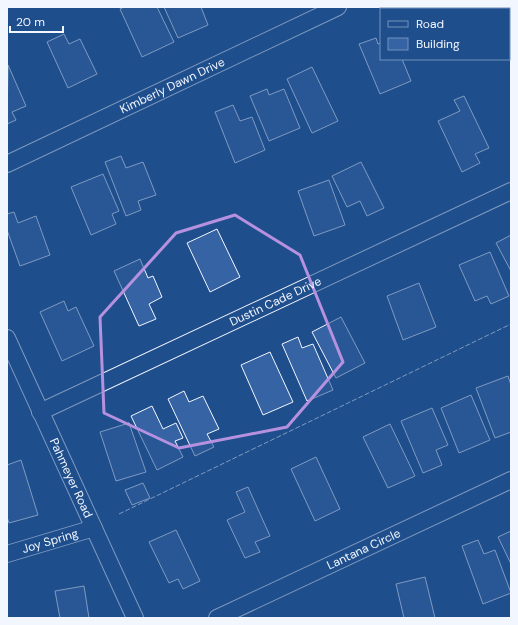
<svg xmlns="http://www.w3.org/2000/svg" width="518" height="625" font-family="'DM Sans',sans-serif">
  <style>
    .building { fill: #3563a3; stroke: #f2f6ff }
    .lines { fill: none; stroke-linecap: round; stroke-linejoin: round }
    .minor-casing { stroke: #f2f6ff; stroke-width: 18 }
    .minor { stroke: #1f4e8c; stroke-width: 16 }
    .fence { stroke: #f2f6ff; stroke-width: 1; stroke-dasharray: 5 2; stroke-linecap: butt }
    .marked { fill: none; stroke: #b691df; stroke-width: 3; stroke-linejoin: round }
    .labels { text-anchor: middle; stroke-width: 3; stroke-linejoin: round; paint-order: stroke }
    .street-label { font-size: 12px; fill: #f2f6ff; stroke: #1f4e8c }
  </style>
  <rect width="100%" height="100%" fill="#1f4e8c"/>
  <g class="building">
    <path d="M124,7H157L174,42L142,57L120,9Z"/>
    <path d="M164,7H201L208,25L178,38Z"/>
    <path d="M437,7H449L450,9H433Z"/>
    <path d="M64,34L69,44L80,39L97,74L68,88L47,42Z"/>
    <path d="M376,38L378,44L381,43V59H402L411,81L380,94L359,44Z"/>
    <path d="M8,65L26,106L12,112L16,120L7,124Z"/>
    <path d="M312,67L338,121L312,133L287,79Z"/>
    <path d="M267,89L269,95L284,89L300,128L269,141L250,96Z"/>
    <path d="M464,96L489,148L475,154L480,163L462,172L438,121L460,111L454,100Z"/>
    <path d="M233,105L240,121L252,117L265,150L235,163L215,112Z"/>
    <path d="M121,156L126,168L143,162L156,195L138,201L141,210L126,216L105,162Z"/>
    <path d="M361,162L384,208L367,216L360,201L347,207L332,176Z"/>
    <path d="M103,174L119,211L112,214L116,224L91,235L71,187Z"/>
    <path d="M329,180L345,225L314,236L298,191Z"/>
    <path d="M14,212L18,223L36,216L50,255L20,266L7,230V214Z"/>
    <path d="M217,229L240,277L210,292L187,243Z"/>
    <path d="M511,235V271L496,243Z"/>
    <path d="M490,252L509,296L491,304L487,296L475,301L459,265Z"/>
    <path d="M140,259L148,278L153,276L162,297L149,304L156,319L139,326L114,271Z"/>
    <path d="M419,283L436,327L403,340L387,296Z"/>
    <path d="M64,301L68,311L76,307L94,346L62,361L40,312Z"/>
    <path d="M341,317L365,363L336,378L312,332Z"/>
    <path d="M298,337L302,348L313,344L333,390L307,401L282,344Z"/>
    <path d="M270,352L293,402L263,415L241,365Z"/>
    <path d="M508,376L511,385V432L495,438L476,388Z"/>
    <path d="M184,391L189,402L203,396L219,429L207,434L214,447L195,456L168,399Z"/>
    <path d="M471,395L490,440L459,453L441,408Z"/>
    <path d="M152,406L163,429L176,423L183,438L175,441L183,457L157,470L131,416Z"/>
    <path d="M432,408L448,445L436,450L442,465L423,473L401,421Z"/>
    <path d="M129,423L146,472L116,481L100,432Z"/>
    <path d="M390,424L415,476L388,488L363,437Z"/>
    <path d="M316,457L340,509L315,521L291,469Z"/>
    <path d="M21,460L38,515L9,523L7,517V465Z"/>
    <path d="M143,483L150,498L132,505L125,490Z"/>
    <path d="M248,487L270,536L255,542L260,552L245,558L227,520L245,512L236,492Z"/>
    <path d="M176,530L200,581L183,589L178,579L169,583L149,542Z"/>
    <path d="M511,531V564L498,537Z"/>
    <path d="M478,540L484,554L495,550L511,593L483,604L462,546Z"/>
    <path d="M425,577L435,618H404L396,584Z"/>
    <path d="M84,586L89,618H60L55,591Z"/>
  </g>
  <g class="lines">
    <defs>
      <g id="minor">
        <path id="s1" d="M7,164L338,7"/>
        <path id="s2" d="M7,338L135,618"/>
        <path id="s3" d="M40,412L511,191"/>
        <path id="s4" d="M7,554L94,528"/>
        <path id="s5" d="M217,618L511,480"/>
      </g>
    </defs>
    <use href="#minor" class="minor-casing"/>
    <use href="#minor" class="minor"/>
    <path class="fence" d="M119,514L511,324"/>
  </g>
  <path d="M0 0H518V625H0ZM235,215L300,255L343,362L287,427L179,448L104,413L100,317L176,233Z" fill="#1f4e8c" fill-opacity=".55" fill-rule="evenodd"/>
  <path class="marked" d="M235,215L300,255L343,362L287,427L179,448L104,413L100,317L176,233Z"/>
  <g class="labels">
    <g class="street-label">
      <text dy="4" stroke="none"><textPath href="#s1" startOffset="183">Kimberly Dawn Drive</textPath></text>
      <text dy="4" stroke="none"><textPath href="#s3" startOffset="260">Dustin Cade Drive</textPath></text>
      <text dy="4" stroke="none"><textPath href="#s2" startOffset="154">Pahmeyer Road</textPath></text>
      <text dy="4" stroke="none"><textPath href="#s4" startOffset="45">Joy Spring</textPath></text>
      <text dy="4" stroke="none"><textPath href="#s5" startOffset="162">Lantana Circle</textPath></text>
    </g>
  </g>
  <rect width="518" height="625" fill="none" stroke="#f2f6ff" stroke-width="16"/>
  <rect x="380" y="8" width="130" height="52" fill="#1f4e8c" stroke="#7391ba"/>
  <rect x="388" y="21" width="20" height="6" fill="#1f4e8c" stroke="#7391ba"/>
  <text x="416" y="28" font-size="12" fill="#f2f6ff">Road</text>
  <rect x="388" y="38" width="20" height="12" fill="#3563a3" stroke="#7391ba"/>
  <text x="416" y="48" font-size="12" fill="#f2f6ff">Building</text>
  <path d="M10 26v6h53v-6" fill="none" stroke="#f2f6ff" stroke-width="2"/>
  <text x="16" y="26" font-size="12" fill="#f2f6ff" stroke="#1f4e8c" stroke-width="3" paint-order="stroke">20 m</text>
</svg>
